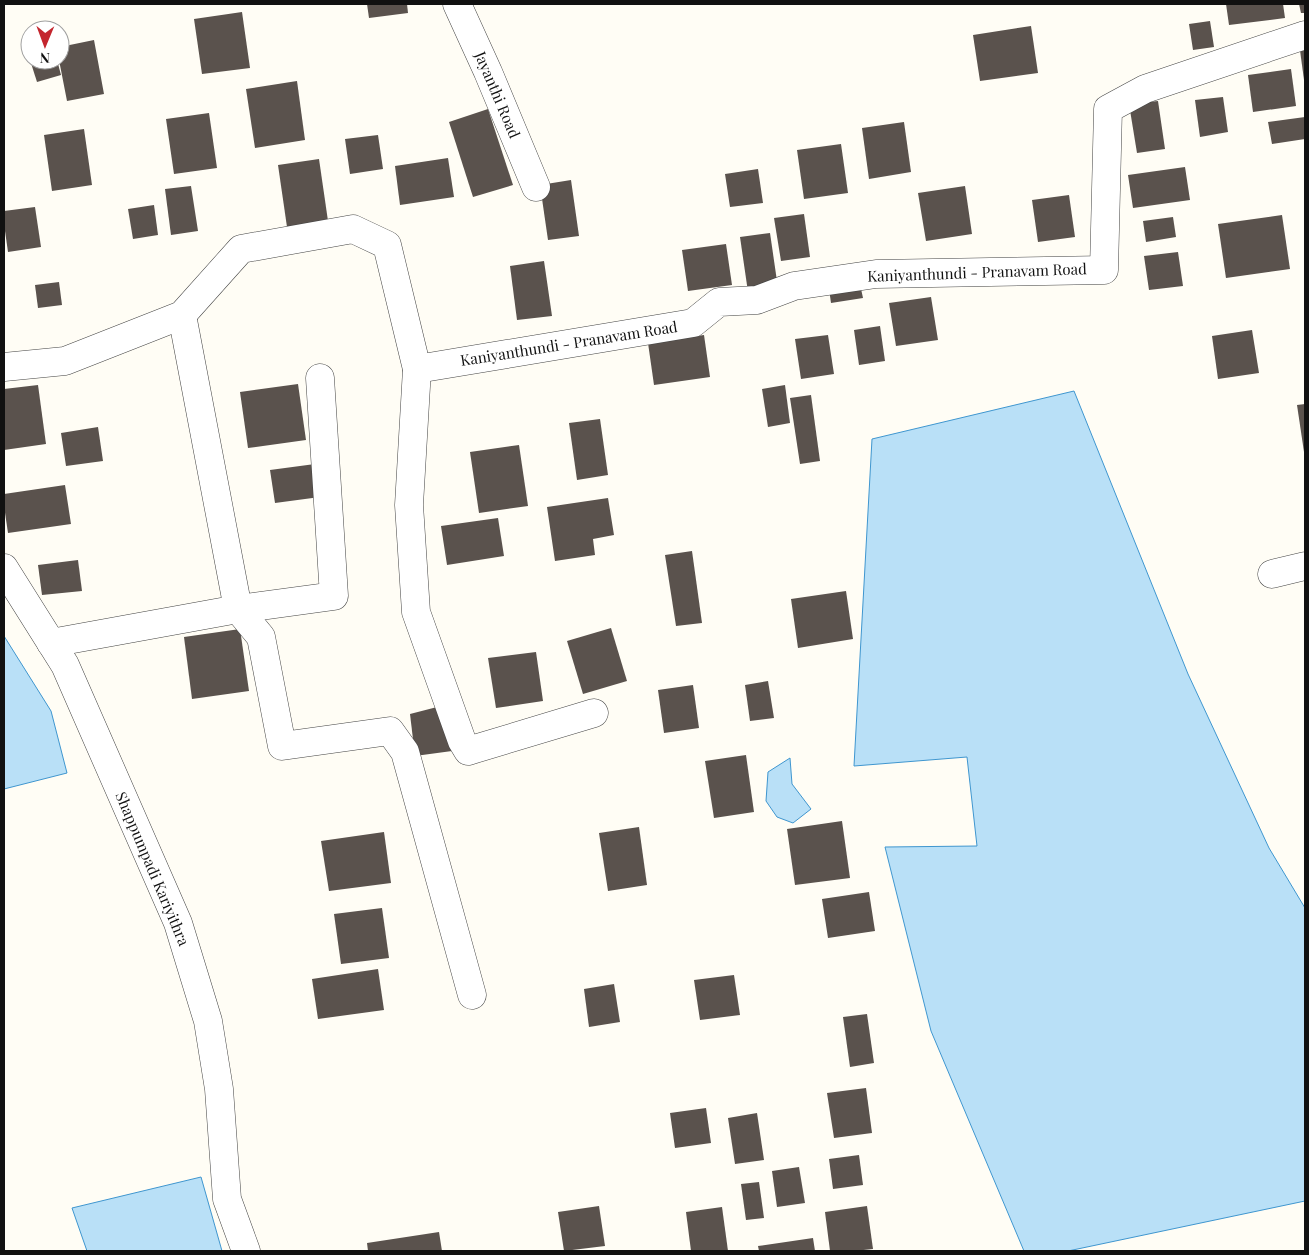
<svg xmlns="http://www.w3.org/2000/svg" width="1309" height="1255" font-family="'Playfair Display',serif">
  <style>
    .water { fill: #b9e0f7; stroke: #3f96cf }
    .building { fill: #5a524d }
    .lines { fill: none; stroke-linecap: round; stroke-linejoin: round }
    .minor-casing { stroke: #444; stroke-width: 29 }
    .minor { stroke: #fff; stroke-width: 28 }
    .labels { text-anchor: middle; stroke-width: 5; stroke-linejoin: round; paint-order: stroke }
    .street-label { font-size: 15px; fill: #111; stroke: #fff }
  </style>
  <rect width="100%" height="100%" fill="#fffdf5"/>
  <g class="water">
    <path d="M1074,391L1188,674L1269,848L1305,908V1201L1068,1251H1024L931,1031L885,847L977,846L967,757L854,766L872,439Z"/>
    <path d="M4,636L51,711L67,773L4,789Z"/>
    <path d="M790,758L792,784L811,809L793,823L777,817L766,801L768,772Z"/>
    <path d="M201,1177L222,1251H87L72,1208Z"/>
  </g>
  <g class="building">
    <path d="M367,4H407L408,13L369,18Z"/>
    <path d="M1226,4H1283L1285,18L1229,25Z"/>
    <path d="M1299,4H1305V13H1301Z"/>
    <path d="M242,12L250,68L202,74L194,19Z"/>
    <path d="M1210,21L1214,47L1193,50L1189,24Z"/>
    <path d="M1031,26L1038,73L980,81L973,35Z"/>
    <path d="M94,40L104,94L67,101L59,60H60V47Z"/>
    <path d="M1305,42V80H1304L1299,43Z"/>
    <path d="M30,60H57L61,75L37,82Z"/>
    <path d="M1291,69L1296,106L1253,112L1248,75Z"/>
    <path d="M297,81L305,140L255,148L246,89Z"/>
    <path d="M1223,97L1228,132L1200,137L1195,100Z"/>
    <path d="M1158,101L1165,149L1137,153L1129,104Z"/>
    <path d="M488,109L513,185L473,197L449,122Z"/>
    <path d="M209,113L217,168L174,174L166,119Z"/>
    <path d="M1305,117V139L1272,144L1268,122Z"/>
    <path d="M904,122L911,172L869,179L862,128Z"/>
    <path d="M84,129L92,185L52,191L44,135Z"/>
    <path d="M378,135L383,169L350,174L345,139Z"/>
    <path d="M841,144L848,193L804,199L797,150Z"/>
    <path d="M448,158L454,197L400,205L395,166Z"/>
    <path d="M319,159L328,221L287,227L278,165Z"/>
    <path d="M1185,167L1190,200L1133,208L1128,175Z"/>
    <path d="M758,169L763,203L730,207L725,174Z"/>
    <path d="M571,180L579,236L548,240L540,185Z"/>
    <path d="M191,186L198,231L171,235L165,189Z"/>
    <path d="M965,186L972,234L926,241L918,193Z"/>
    <path d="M1069,195L1075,237L1038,242L1032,200Z"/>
    <path d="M154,205L158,235L133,239L128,209Z"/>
    <path d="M35,207L41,247L8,252L4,224V211Z"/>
    <path d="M804,214L810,257L781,261L774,218Z"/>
    <path d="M1282,215L1290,269L1226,278L1218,224Z"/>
    <path d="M1173,217L1176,237L1146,242L1143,221Z"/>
    <path d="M770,233L778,288L748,292L740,237Z"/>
    <path d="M726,244L732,285L688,291L682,250Z"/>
    <path d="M1178,252L1183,286L1149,290L1144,256Z"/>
    <path d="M544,261L552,316L517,320L510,266Z"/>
    <path d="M59,282L62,305L38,308L35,285Z"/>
    <path d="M860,284L863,298L831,303L829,289Z"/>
    <path d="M931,297L938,340L896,346L889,303Z"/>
    <path d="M880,326L885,361L859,365L854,330Z"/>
    <path d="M1252,330L1259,373L1218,379L1212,336Z"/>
    <path d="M704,335L710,377L654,385L648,343Z"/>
    <path d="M828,335L834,374L801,379L795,339Z"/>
    <path d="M298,384L306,440L248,448L240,392Z"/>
    <path d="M38,385L46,444L4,450V389Z"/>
    <path d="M785,385L790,423L768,427L762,389Z"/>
    <path d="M811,395L820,461L800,464L790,398Z"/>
    <path d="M1305,404V451L1304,452L1297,405Z"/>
    <path d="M600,419L608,475L577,480L569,423Z"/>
    <path d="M98,427L103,461L66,466L61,433Z"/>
    <path d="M519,445L528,506L479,513L470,452Z"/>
    <path d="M315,464L320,497L275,503L270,470Z"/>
    <path d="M65,485L71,524L8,533L4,506V494Z"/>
    <path d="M608,498L614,535L593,539L595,555L555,561L547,507Z"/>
    <path d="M498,518L504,556L447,565L441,526Z"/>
    <path d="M692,551L702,623L676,626L665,555Z"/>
    <path d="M78,560L82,591L42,595L38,565Z"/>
    <path d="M846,591L853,639L798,648L791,599Z"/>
    <path d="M611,628L627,681L583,694L567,641Z"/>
    <path d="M240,629L249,691L192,699L184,637Z"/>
    <path d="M536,652L543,701L496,708L488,658Z"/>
    <path d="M768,681L774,718L750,721L745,685Z"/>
    <path d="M693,685L699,728L664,733L658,690Z"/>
    <path d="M441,706L452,751L415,756L410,714Z"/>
    <path d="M746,755L754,812L714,818L705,761Z"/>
    <path d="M842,821L850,878L795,885L787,829Z"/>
    <path d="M639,827L647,885L608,891L599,833Z"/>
    <path d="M384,832L391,883L329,891L321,841Z"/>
    <path d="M869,892L875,931L828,938L822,899Z"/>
    <path d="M382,908L389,958L341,964L334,914Z"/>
    <path d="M378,969L384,1010L318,1019L312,979Z"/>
    <path d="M734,975L740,1015L700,1020L694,980Z"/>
    <path d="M614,984L620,1022L589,1027L584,989Z"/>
    <path d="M867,1014L874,1063L850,1067L843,1017Z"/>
    <path d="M866,1088L872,1133L834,1138L827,1093Z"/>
    <path d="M706,1108L711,1143L675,1148L670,1113Z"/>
    <path d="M757,1113L764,1160L735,1164L728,1118Z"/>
    <path d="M859,1155L863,1185L833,1189L829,1159Z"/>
    <path d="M799,1167L805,1203L777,1207L772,1171Z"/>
    <path d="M759,1182L764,1218L746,1220L741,1184Z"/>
    <path d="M599,1206L605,1246L564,1251L558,1212Z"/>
    <path d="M867,1206L873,1249L854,1251H830L825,1212Z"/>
    <path d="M722,1207L728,1251H691L686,1212Z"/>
    <path d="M439,1232L442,1251H368L367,1243Z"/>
    <path d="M813,1238L815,1251H759L758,1246Z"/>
  </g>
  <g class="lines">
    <defs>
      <g id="minor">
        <path d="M457,4L488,72L536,187"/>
        <path d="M182,315L238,609L334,596L320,378"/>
        <path d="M4,367L65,361L182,315L241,249L353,229L387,245L417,369L693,323L719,302L757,300L794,286L876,274L1104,270L1108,109L1145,89L1305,35"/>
        <path d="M417,369L409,505L416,612L462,741L468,751L594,713"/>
        <path d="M4,568L65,665L178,923L208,1021L219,1089L227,1199L246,1251"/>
        <path d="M1272,574L1305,566"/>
        <path d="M51,643L238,609L261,637L282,746L390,731L405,752L472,995"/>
      </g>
    </defs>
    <use href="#minor" class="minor-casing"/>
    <use href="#minor" class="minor"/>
  </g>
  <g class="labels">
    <g class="street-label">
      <text transform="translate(497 95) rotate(67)" y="5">Jayanthi Road</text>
      <text transform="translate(977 273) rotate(-2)" y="5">Kaniyanthundi - Pranavam Road</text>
      <text transform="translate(569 344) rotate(-9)" y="5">Kaniyanthundi - Pranavam Road</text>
      <text transform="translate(152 869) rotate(67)" y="5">Shappumpadi Kariyithra</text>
    </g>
  </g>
  <rect width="1309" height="1255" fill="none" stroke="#111111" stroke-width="10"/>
  <g transform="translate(45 45) rotate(181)"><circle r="24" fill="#ffffff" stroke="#a0a0a0"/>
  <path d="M0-4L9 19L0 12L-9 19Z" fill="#c4262e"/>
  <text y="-8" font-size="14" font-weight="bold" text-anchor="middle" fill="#111111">N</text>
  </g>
</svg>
